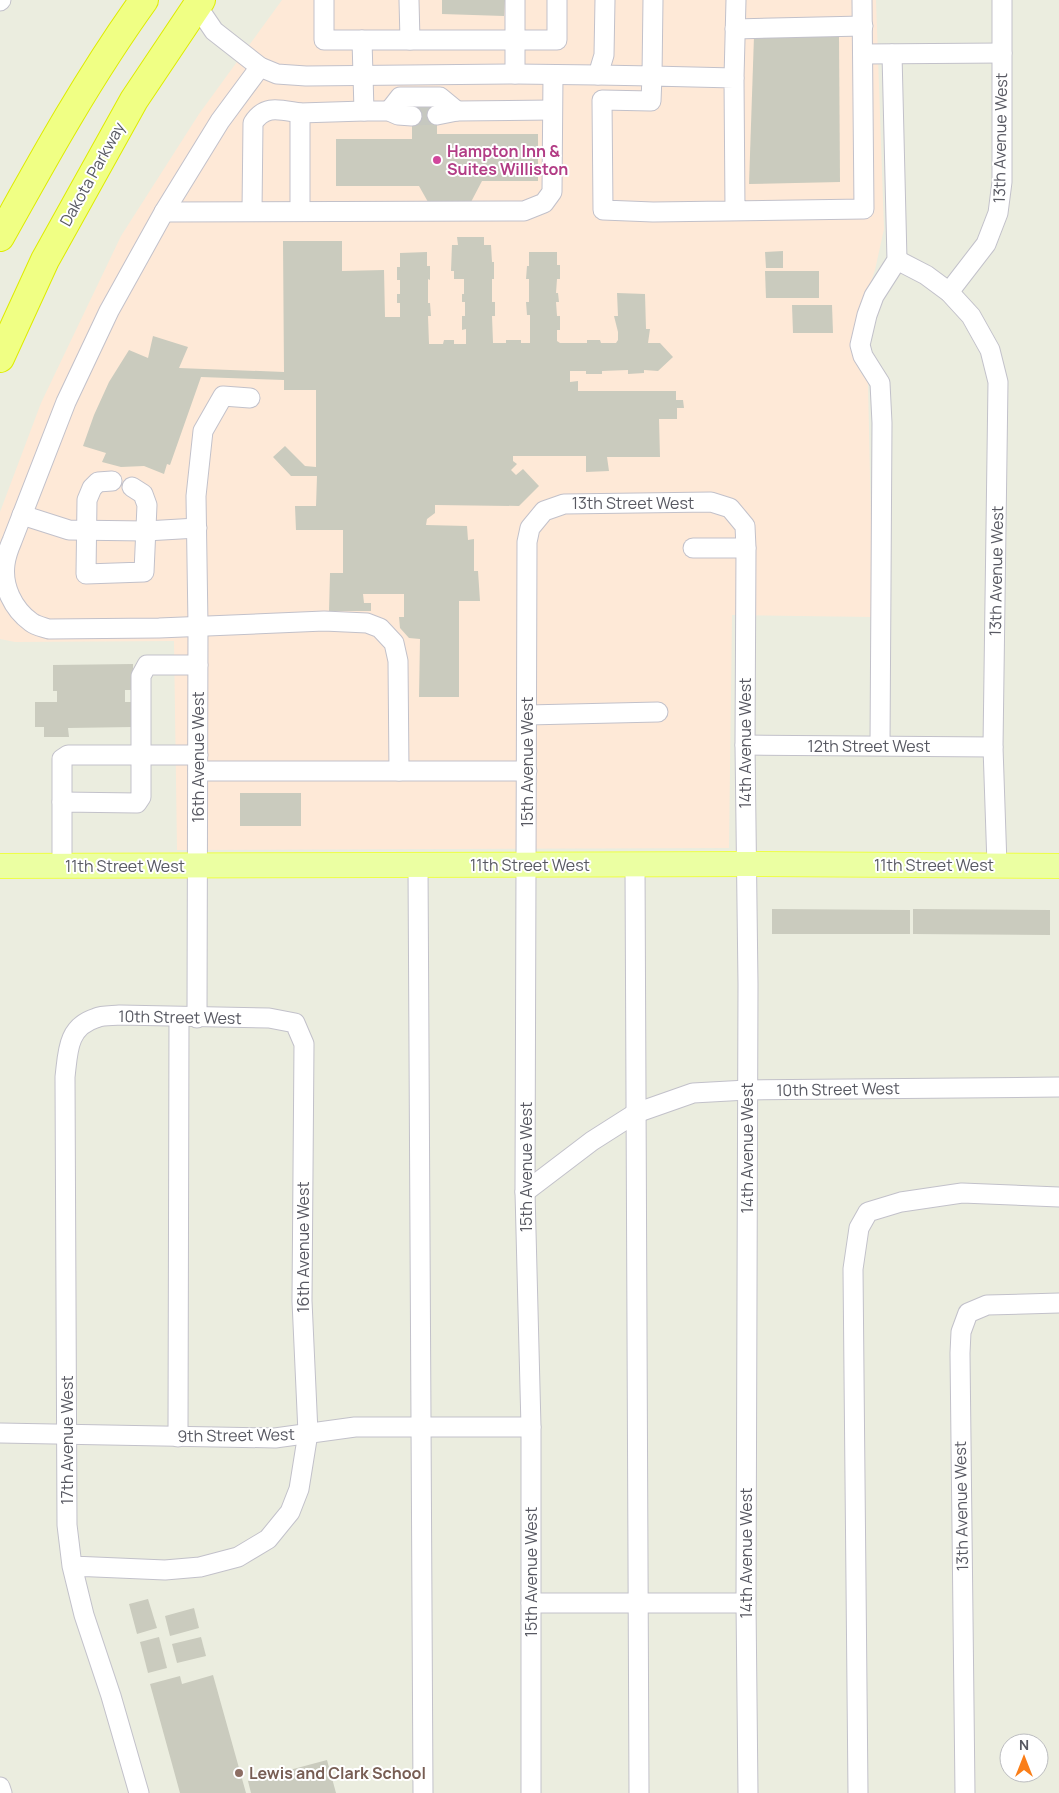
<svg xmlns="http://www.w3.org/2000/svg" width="1059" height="1793" font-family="Manrope,sans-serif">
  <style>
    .medical { fill: #fee9d7 }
    .building { fill: #cacbbe }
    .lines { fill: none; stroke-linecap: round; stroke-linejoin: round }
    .minor-tunnel { stroke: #c6c8c0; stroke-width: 19; stroke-dasharray: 19 9; stroke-linecap: butt }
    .minor-casing { stroke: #c2c1ca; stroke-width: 21 }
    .major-casing { stroke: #eeff46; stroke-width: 26 }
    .highway-casing { stroke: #deec00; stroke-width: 30 }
    .minor { stroke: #fff; stroke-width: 19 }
    .major { stroke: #ebffa2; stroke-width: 24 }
    .highway { stroke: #f0ff84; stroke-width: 28 }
    .hotel-dot { fill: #d1479c; stroke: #fff; stroke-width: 2 }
    .education-dot { fill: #8d6e63; stroke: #fff; stroke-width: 2 }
    .labels { text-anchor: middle; stroke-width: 4; stroke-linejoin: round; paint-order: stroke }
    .street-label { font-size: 16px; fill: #585962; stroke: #fff }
    .hotel-label { font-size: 16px; font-weight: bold; fill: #b23c85; stroke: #fff; text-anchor: start }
    .education-label { font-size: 16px; font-weight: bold; fill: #785e54; stroke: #fff; text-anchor: start }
  </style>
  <rect width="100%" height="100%" fill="#ebeddf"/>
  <path class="medical" d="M282,0H876L884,229L875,270L854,333L852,352L858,368L868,383L873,617L732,615L729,848L177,850L174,641L15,642L0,639V512L41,403L121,236L199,114Z"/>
  <g class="building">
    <path d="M442,0H505L504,16L442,14Z"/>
    <path d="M754,36L839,37L840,182L749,184Z"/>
    <path d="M412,103H437V134H538V181H482L471,202H428L419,186H336V139H412Z"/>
    <path d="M457,237H484V245H491L492,262H494V279H492V302H495V316H492L493,343H506V340H521V343H530V315H527L526,302H529V279H526L527,266H529V252H557V265H560V279H557L556,293H558L559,302H556L557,316H560V330H557V341L560,343H587V340H600L601,343H616L618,340V332L614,316H618L617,293L645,294L646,329H650L648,343H660L673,357L658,371L644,370V373L628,374V370L602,371V374H586V371H570V382L578,381V391H676V400H683L684,408H677V419H659L660,457H607L609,471L586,472V456H513V461L517,464L511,470L516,475L523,469L539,486L519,506L435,505V513L427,519L426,525L467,526L468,540L474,539V571H478L480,601H459V697H419L420,639L409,638L400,628L399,617H404V594H363L364,603H371V611H329L330,573H343V530H296L295,506H316L317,476H291L273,457L285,446L305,466L316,467V390H284V380L201,377L170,465L167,464L164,474L144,466L121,467L102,462L106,453L83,446L94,415L109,382L129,350L148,358L153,336L188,347L179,368L284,372L283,241H342V271L384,270L385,317H400V303H397V294H400V280H397V267H400V253L427,252V266H430V280L428,279V303H430L431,316H428L429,344H443L444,340H454V344H466V329L462,330V316H465V302H462V294H464V279H454V271H451L452,245H458Z"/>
    <path d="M783,251V268H766L765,252Z"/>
    <path d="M765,271H819V298H766Z"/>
    <path d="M792,305H832L833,333H793Z"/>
    <path d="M133,664V690H125V702H133V727L68,728L69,737H44V727H35V702H57V691H53V665Z"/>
    <rect x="240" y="793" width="61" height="33"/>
    <path d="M772,909L910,910V934H772Z"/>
    <path d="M913,909L1050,910V935L913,934Z"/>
    <path d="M148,1599L157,1628L137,1634L129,1604Z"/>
    <path d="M194,1608L199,1628L170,1636L165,1616Z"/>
    <path d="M159,1637L167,1668L148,1673L140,1642Z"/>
    <path d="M201,1637L206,1656L177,1663L172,1644Z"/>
    <path d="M213,1675L246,1793H180L150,1684L180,1676L182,1684Z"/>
    <path d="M327,1760L336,1793H251L248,1781Z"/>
  </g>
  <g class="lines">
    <path class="minor-tunnel" d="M412,116L437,115"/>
    <defs>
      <g id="minor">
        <path d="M324,0V40H410L409,0"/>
        <path d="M0,1L1,0"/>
        <path d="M197,6L214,31L260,67L277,74L306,76L515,74L598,75L604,55L605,0"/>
        <path d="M735,29L863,26"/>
        <path d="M362,40L364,111H389L398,115L412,116"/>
        <path d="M410,40H557V0"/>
        <path d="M863,54L1002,53"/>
        <path d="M260,67L220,121L164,212L109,311L66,402L12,541C9,548 6,556 5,564C2,586 13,609 31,622C36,626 43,627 49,629L159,628L324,621L367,623L380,628L394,643L398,661L399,771"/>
        <path d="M515,74V0"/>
        <path d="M598,75L652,76L653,0"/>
        <path d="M734,78L736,0"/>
        <path d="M389,111L400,97H440L457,111"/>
        <path d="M437,115L457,111L552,110"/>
        <path d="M735,210L734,78L652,76L651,101L602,100L603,210L653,212L864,209L862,0"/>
        <path d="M252,211L253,123C265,104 280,110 300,113"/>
        <path d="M300,211V113L364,111"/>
        <path d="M164,212L524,211L544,203L552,192L553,75"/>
        <path d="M897,260L926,275L949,292L971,316L990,350L998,382L993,747L997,865"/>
        <path d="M949,292L986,244L998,213L1002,182V0"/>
        <path d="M112,481L98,482L92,488L87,500L86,574L144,572L147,505L143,494L132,487"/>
        <path d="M22,515L69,530L146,531L197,528"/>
        <path d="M693,548H746"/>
        <path d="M527,715L658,712"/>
        <path d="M745,745L993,747"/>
        <path d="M880,745L882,423L880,383L863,356L860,345L867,315L874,296L897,260L892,54"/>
        <path d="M198,771H527"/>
        <path d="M62,802V759L68,755H198"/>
        <path d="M418,865L423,1793"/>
        <path d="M635,865L639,1793"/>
        <path d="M62,866V802L137,803L141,797V676L147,665H198"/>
        <path d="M197,1018L198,625L196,496L203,431L223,396L250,398"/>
        <path d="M525,1192L592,1141L636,1113L693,1093L747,1090L1059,1087"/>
        <path d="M0,1433L275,1438L355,1427H531"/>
        <path d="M178,1437L179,1017"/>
        <path d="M72,1566L165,1570L200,1567L238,1557L268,1539L290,1512L299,1489L308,1433L302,1301L304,1044L295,1023L269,1018L120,1015C113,1016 103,1015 96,1018C67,1027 68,1052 65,1077L67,1525L72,1566L84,1615L111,1696L139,1793"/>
        <path d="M531,1603H746"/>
        <path d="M0,1787L2,1793"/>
        <path d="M531,1793V1427L525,1192L527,542L530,528L544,511L564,504L711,502L730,508L745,526L746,548L745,745L748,984L746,1603L748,1793"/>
        <path d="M858,1793L853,1269L859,1228L868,1212L901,1202L962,1193L1059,1197"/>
        <path d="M965,1793L960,1353L961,1332L968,1313L987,1305L1059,1303"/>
      </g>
      <path id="major" d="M0,866L745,864L1059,866"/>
      <g id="highway">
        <path d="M0,237C45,156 90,75 144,0"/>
        <path d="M0,358L45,260L134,100L201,0"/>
      </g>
    </defs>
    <use href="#minor" class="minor-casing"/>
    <use href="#major" class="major-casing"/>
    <use href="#highway" class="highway-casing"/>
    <use href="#minor" class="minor"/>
    <use href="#major" class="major"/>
    <use href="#highway" class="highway"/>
  </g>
  <circle class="hotel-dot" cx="437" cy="160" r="5"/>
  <circle class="education-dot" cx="239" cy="1773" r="5"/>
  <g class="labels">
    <g class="street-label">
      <text transform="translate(1000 138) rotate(-89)" y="6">13th Avenue West</text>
      <text transform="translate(92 174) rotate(-61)" y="6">Dakota Parkway</text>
      <text x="633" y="509">13th Street West</text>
      <text transform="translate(996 571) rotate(-89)" y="6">13th Avenue West</text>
      <text transform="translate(745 743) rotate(-90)" y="6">14th Avenue West</text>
      <text x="869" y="752">12th Street West</text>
      <text transform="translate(198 757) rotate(-90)" y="6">16th Avenue West</text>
      <text transform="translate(527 762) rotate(-90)" y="6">15th Avenue West</text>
      <text x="530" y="871">11th Street West</text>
      <text x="934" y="871">11th Street West</text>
      <text x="125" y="872">11th Street West</text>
      <text transform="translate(180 1017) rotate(1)" y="6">10th Street West</text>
      <text transform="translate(838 1089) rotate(-1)" y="6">10th Street West</text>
      <text transform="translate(747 1148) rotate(-90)" y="6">14th Avenue West</text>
      <text transform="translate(526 1167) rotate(-90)" y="6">15th Avenue West</text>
      <text transform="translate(303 1247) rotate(-90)" y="6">16th Avenue West</text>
      <text transform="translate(236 1435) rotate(-1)" y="6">9th Street West</text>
      <text transform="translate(67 1440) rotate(-90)" y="6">17th Avenue West</text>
      <text transform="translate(961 1506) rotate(-91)" y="6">13th Avenue West</text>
      <text transform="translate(746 1553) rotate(-90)" y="6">14th Avenue West</text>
      <text transform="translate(531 1572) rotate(-90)" y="6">15th Avenue West</text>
    </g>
    <g class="hotel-label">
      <text x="447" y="157">Hampton Inn &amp;<tspan x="447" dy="18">Suites Williston</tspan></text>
    </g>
    <g class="education-label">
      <text x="249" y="1779">Lewis and Clark School</text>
    </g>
  </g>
  <g transform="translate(1024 1758)"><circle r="24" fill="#ffffff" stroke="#bcbdc0"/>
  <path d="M0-4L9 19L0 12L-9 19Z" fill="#fa7e18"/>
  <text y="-8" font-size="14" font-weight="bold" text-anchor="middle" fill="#585962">N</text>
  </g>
</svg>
